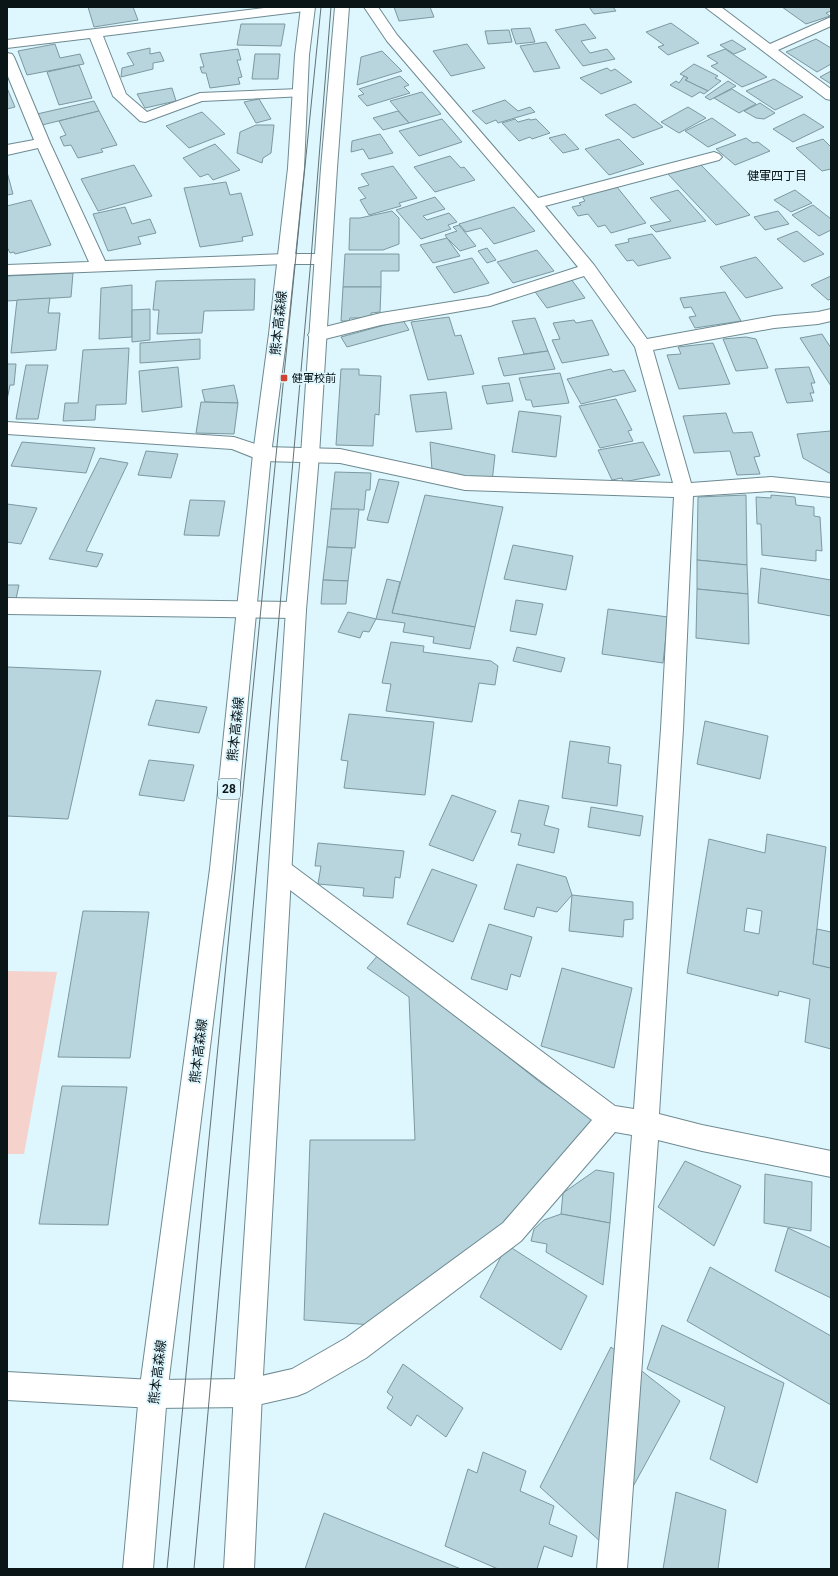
<svg xmlns="http://www.w3.org/2000/svg" width="838" height="1576" font-family="Roboto,'Noto Sans JP',sans-serif">
  <style>
    .green { fill: #f5d2cc }
    .building { fill: #b8d5dd; stroke: #7c98a0; fill-rule: evenodd }
    .lines { fill: none; stroke-linecap: round; stroke-linejoin: round }
    .minor-casing { stroke: #6e8a91; stroke-width: 2 }
    .primary-casing { stroke: #6e8a91; stroke-width: 2 }
    .minor { fill: #fff; fill-rule: evenodd }
    .primary { fill: #fff; fill-rule: evenodd }
    .tram { stroke: #617276; stroke-width: 1 }
    .poi-dot { fill: #d04333; stroke: #def6fd; stroke-width: 1.5 }
    .labels { text-anchor: middle; stroke-width: 3.5; stroke-linejoin: round; paint-order: stroke }
    .far-poi-label { font-size: 11px; fill: #0a1518; stroke: #def6fd; text-anchor: start }
    .far-neighbourhood-label { font-size: 12px; fill: #0a1518; stroke: #def6fd }
    .shield { fill: #def6fd; stroke: #4a585d; stroke-width: 1 }
    .shield-label { font-size: 12px; font-weight: bold; fill: #0a1518 }
    .street-label { font-size: 13px; fill: #0a1518; stroke: #def6fd }
  </style>
  <rect width="100%" height="100%" fill="#def6fd"/>
  <path class="green" d="M7,971L57,972L24,1154H7Z"/>
  <g class="building">
    <path d="M88,7H133L138,20L94,27Z"/>
    <path d="M394,7H430L434,17L399,21Z"/>
    <path d="M589,7H613L616,11L594,14Z"/>
    <path d="M782,7H831V11L826,13L830,16L806,24Z"/>
    <path d="M671,23L699,43L668,55L658,47L664,45L646,32Z"/>
    <path d="M241,24H285L281,46L237,45Z"/>
    <path d="M585,24L596,38L581,41L590,53L607,49L615,59L583,66L555,30Z"/>
    <path d="M530,28L535,42L516,44L511,29Z"/>
    <path d="M509,30L512,42L488,44L485,31Z"/>
    <path d="M816,39L831,48V64L817,72L786,52Z"/>
    <path d="M732,40L746,49L734,54L720,45Z"/>
    <path d="M546,42L560,68L534,72L520,46Z"/>
    <path d="M55,44L60,58L80,54L84,64L27,75L18,51Z"/>
    <path d="M467,44L485,68L451,76L433,51Z"/>
    <path d="M150,48V54L160,52L164,61L153,63V69L121,77L122,68L134,65L127,53Z"/>
    <path d="M238,49L241,60H237L242,77L238,78L240,84L210,88L206,73H202L200,67H204L200,54Z"/>
    <path d="M725,49L767,77L742,87L711,66L718,63L707,56Z"/>
    <path d="M382,51L402,71L357,85L361,57Z"/>
    <path d="M255,54H280L278,79H252Z"/>
    <path d="M694,64L718,76L715,78L721,81L708,91L685,80L688,78L680,74Z"/>
    <path d="M79,65L92,98L59,105L47,72Z"/>
    <path d="M607,68L611,71L615,69L632,82L601,94L580,78Z"/>
    <path d="M831,71V84L820,77Z"/>
    <path d="M400,76L409,85L404,87L410,93L367,106L358,96L364,94L359,89Z"/>
    <path d="M684,76L688,78L685,80L708,91L704,94L700,92L692,97L670,85L676,81L679,83Z"/>
    <path d="M774,79L803,97L775,110L746,91Z"/>
    <path d="M728,81L736,86L710,100L705,97Z"/>
    <path d="M7,88L15,107L7,109Z"/>
    <path d="M172,88L176,101L145,108L137,94Z"/>
    <path d="M732,89L756,104L739,113L714,98Z"/>
    <path d="M422,92L441,114L409,123L390,101Z"/>
    <path d="M259,99L271,119L256,123L244,102Z"/>
    <path d="M505,100L518,111L530,107L535,112L498,123L496,120L486,124L472,111Z"/>
    <path d="M94,101L99,111L42,125L37,114Z"/>
    <path d="M760,103L775,113L764,119L756,118L744,111Z"/>
    <path d="M635,104L663,127L633,138L605,115Z"/>
    <path d="M688,107L706,118L679,133L661,122Z"/>
    <path d="M99,111L117,145L101,149L103,152L78,158L71,145L64,146L60,137L66,135L59,121Z"/>
    <path d="M398,111L409,123L383,130L373,118Z"/>
    <path d="M202,112L225,134L189,148L166,126Z"/>
    <path d="M804,114L824,127L793,142L773,129Z"/>
    <path d="M712,118L736,135L708,147L685,131Z"/>
    <path d="M442,119L462,142L419,156L399,131Z"/>
    <path d="M515,119L518,122L529,119L531,120L536,119L550,133L532,139L530,137L519,141L502,123Z"/>
    <path d="M256,125H274L271,153L263,158L262,163L237,153L240,132Z"/>
    <path d="M380,134L393,153L369,159L363,149L351,152L352,141Z"/>
    <path d="M565,134L579,149L563,153L549,138Z"/>
    <path d="M746,138L753,143L758,142L770,151L735,165L716,149Z"/>
    <path d="M619,139L644,164L609,175L585,149Z"/>
    <path d="M823,139L831,147V169L822,171L796,148Z"/>
    <path d="M215,144L240,170L213,180L208,174L200,177L183,158Z"/>
    <path d="M450,156L461,168L464,167L475,180L435,192L414,167Z"/>
    <path d="M700,164L750,215L716,225L667,173Z"/>
    <path d="M134,165L152,196L98,211L81,179Z"/>
    <path d="M393,166L417,198L399,203L401,206L369,215L360,200L366,198L358,188L369,185L361,174Z"/>
    <path d="M7,172L13,194L7,195Z"/>
    <path d="M226,182L230,195L241,193L253,235L242,237L243,241L200,247L184,188Z"/>
    <path d="M617,187L646,223L611,233L605,225L598,227L588,214L578,216L572,207L581,205L579,203L585,201L582,196Z"/>
    <path d="M678,190L706,221L656,232L650,226L671,221L650,198Z"/>
    <path d="M795,190L812,203L791,212L774,200Z"/>
    <path d="M435,197L445,209L423,216L427,220L449,213L457,222L448,225L451,229L421,239L396,210Z"/>
    <path d="M31,200L51,245L15,254L14,252L10,253L7,247V206Z"/>
    <path d="M813,205L831,219V230L819,236L792,215Z"/>
    <path d="M125,207L132,224L150,219L156,233L138,237L141,244L108,251L93,214Z"/>
    <path d="M514,207L535,231L494,244L481,228L466,232L459,224Z"/>
    <path d="M392,211L399,218V244L383,250H349L350,218H360Z"/>
    <path d="M778,211L789,224L765,230L754,217Z"/>
    <path d="M459,225L476,246L460,251L447,238L445,235L457,231L453,227Z"/>
    <path d="M797,231L824,254L804,262L777,239Z"/>
    <path d="M652,234L671,258L638,266L633,260L627,261L615,245L629,242L628,239Z"/>
    <path d="M447,238L460,256L433,263L420,245Z"/>
    <path d="M487,248L496,260L487,263L478,251Z"/>
    <path d="M537,250L554,271L513,283L497,262Z"/>
    <path d="M345,254H399V271H381V287H343Z"/>
    <path d="M756,257L783,288L746,298L720,267Z"/>
    <path d="M472,258L489,283L454,293L436,267Z"/>
    <path d="M73,273L71,297L7,301V276Z"/>
    <path d="M831,276V299L828,300L811,285Z"/>
    <path d="M255,279L254,310L204,311L202,333L157,334L159,310H153L156,281Z"/>
    <path d="M571,279L585,298L547,308L533,289Z"/>
    <path d="M132,285V337L99,339L101,288Z"/>
    <path d="M343,287H381L380,312L371,313V318H350L349,321H341Z"/>
    <path d="M725,292L741,321L695,328L689,317L696,316L691,307L684,308L680,298Z"/>
    <path d="M50,298L48,313H60L56,350L11,353L17,300Z"/>
    <path d="M150,309V340L132,342V310Z"/>
    <path d="M449,317L455,336L461,335L474,374L428,380L411,322Z"/>
    <path d="M535,318L548,351L524,354L512,321Z"/>
    <path d="M403,320L409,330L347,347L341,337Z"/>
    <path d="M574,320L576,323L592,320L609,355L562,363L552,340L560,339L553,323Z"/>
    <path d="M822,334L831,348V386L800,338Z"/>
    <path d="M746,337L756,339L768,368L736,371L723,339Z"/>
    <path d="M200,339V359L140,363V343Z"/>
    <path d="M713,343L730,384L679,389L667,355L681,354L678,347Z"/>
    <path d="M129,348L126,404L96,405L95,420L63,421L65,403H78L83,350Z"/>
    <path d="M548,351L555,369L504,376L498,358Z"/>
    <path d="M7,364H16L14,385H10L7,400Z"/>
    <path d="M26,365H48L38,419H16Z"/>
    <path d="M178,367L182,407L142,412L139,371Z"/>
    <path d="M809,367L815,383H811L814,393H810L813,401L787,403L775,369Z"/>
    <path d="M341,369H359V375L381,376L379,415L375,414L373,446L336,445Z"/>
    <path d="M611,369L613,372L624,370L636,391L581,404L567,379Z"/>
    <path d="M560,373L569,403L533,407L531,400H526L519,378Z"/>
    <path d="M509,383L513,401L487,404L482,386Z"/>
    <path d="M234,385L238,403L205,402L202,390Z"/>
    <path d="M446,392L452,429L416,432L410,395Z"/>
    <path d="M616,399L632,430L628,431L633,441L600,448L579,406Z"/>
    <path d="M201,402L238,403L234,434L196,433Z"/>
    <path d="M519,411L561,416L556,457L512,452Z"/>
    <path d="M726,413L733,433L752,432L760,456L754,457L760,474L737,475L730,451L694,453L683,416Z"/>
    <path d="M831,431V473H829L803,458L797,434Z"/>
    <path d="M22,442L95,448L86,473L11,466Z"/>
    <path d="M430,442L495,455L492,482L432,470Z"/>
    <path d="M643,442L660,475L623,482L622,478L612,480L598,450Z"/>
    <path d="M146,451L178,454L171,478L138,475Z"/>
    <path d="M100,458L128,463L86,551L103,554L97,567L49,559Z"/>
    <path d="M335,472L371,473L370,490H366L364,510L331,509Z"/>
    <path d="M379,479L399,482L388,523L367,520Z"/>
    <path d="M425,495L503,507L475,627L392,613Z"/>
    <path d="M746,495L747,565L697,560L698,497Z"/>
    <path d="M771,495L795,497L796,505L814,507V516L820,517L822,551L816,550V561L762,555L761,524H757L756,497L771,498Z"/>
    <path d="M190,500L225,501L219,536L184,535Z"/>
    <path d="M7,504L37,508L21,544L7,542Z"/>
    <path d="M331,509H359L355,548L327,547Z"/>
    <path d="M513,545L573,556L566,590L504,579Z"/>
    <path d="M327,547L352,548L348,581L323,580Z"/>
    <path d="M697,560L747,565L748,594L697,589Z"/>
    <path d="M761,568L831,580V616L758,603Z"/>
    <path d="M387,579L400,582L392,613L475,627L470,649L433,643L434,637L403,632L405,623L376,619Z"/>
    <path d="M323,580L348,581L346,604H321Z"/>
    <path d="M7,585H19L16,599H7Z"/>
    <path d="M697,589L748,594L749,644L696,638Z"/>
    <path d="M516,600L543,604L536,635L510,631Z"/>
    <path d="M608,609L668,617L663,663L602,654Z"/>
    <path d="M348,612L376,619L369,632L363,631L360,638L338,632Z"/>
    <path d="M391,642L424,646L423,652L491,661L498,666L495,685L479,683L472,722L386,711L391,684L382,683Z"/>
    <path d="M517,647L565,658L561,672L513,661Z"/>
    <path d="M7,667L101,671L68,819L7,816Z"/>
    <path d="M156,700L207,707L199,733L148,725Z"/>
    <path d="M349,714L434,722L425,795L344,788L348,761L341,760Z"/>
    <path d="M705,721L768,736L760,779L697,764Z"/>
    <path d="M570,741L610,747L608,763L621,765L617,806L562,798Z"/>
    <path d="M149,760L194,765L184,801L139,795Z"/>
    <path d="M452,795L496,811L473,861L429,845Z"/>
    <path d="M519,800L549,806L544,825L559,829L554,853L518,845L521,834L511,832Z"/>
    <path d="M591,807L643,816L640,836L588,827Z"/>
    <path d="M767,834L826,847L813,964L831,968V1049L805,1042L810,999L779,991L778,996L687,973L709,839L765,853ZM747,908L762,911L759,934L744,931Z"/>
    <path d="M318,843L404,851L400,878L395,877L393,898L363,896L364,888L318,884L321,866H315Z"/>
    <path d="M517,864L566,877L572,895L557,912L537,907L534,917L504,909Z"/>
    <path d="M432,869L477,885L453,942L407,924Z"/>
    <path d="M572,895L633,902V919L624,920L623,937L569,931Z"/>
    <path d="M83,911L149,912L130,1058L58,1057Z"/>
    <path d="M489,924L532,937L520,977L511,974L507,990L471,979Z"/>
    <path d="M817,929L831,932V968L813,964Z"/>
    <path d="M379,954L541,1083L604,1125L476,1259L386,1326L304,1320L310,1140H415L409,997L367,968Z"/>
    <path d="M562,968L632,988L614,1068L541,1046Z"/>
    <path d="M62,1086L127,1087L108,1225L39,1224Z"/>
    <path d="M685,1161L741,1186L714,1246L658,1207Z"/>
    <path d="M596,1170L614,1173L610,1223L561,1214L563,1193Z"/>
    <path d="M765,1174L812,1182L811,1231L764,1223Z"/>
    <path d="M561,1214L610,1223L603,1285L546,1252L547,1244L531,1241L534,1229L544,1220Z"/>
    <path d="M788,1228L831,1248V1298L775,1271Z"/>
    <path d="M507,1245L587,1296L561,1350L480,1297Z"/>
    <path d="M710,1267L831,1336V1405L687,1321Z"/>
    <path d="M662,1325L784,1383L757,1483L710,1459L725,1407L647,1369Z"/>
    <path d="M611,1347L680,1401L602,1543L540,1487Z"/>
    <path d="M403,1364L463,1408L446,1437L417,1415L411,1426L387,1408L393,1397L387,1392Z"/>
    <path d="M483,1452L526,1471L520,1491L554,1506L549,1524L577,1536L572,1557L544,1546L537,1569H498L445,1546L468,1469L477,1473Z"/>
    <path d="M676,1492L726,1510L718,1569H663Z"/>
    <path d="M324,1513L461,1569H305Z"/>
  </g>
  <g class="lines">
    <defs>
      <g id="minor">
        <path d="M272,7H312L310,10L305,11L103,36L126,94L147,112L200,93L300,89L305,90L307,93L305,96L202,101L145,122L140,121L113,96L90,38L7,48V40Z"/>
        <path d="M364,7H378L397,35L538,198L714,152L719,154L722,157L719,160L545,206L594,265L647,339L774,316L818,312L831,309V321L818,324L774,328L653,350L691,483L771,477L831,483V497L771,491L693,496L683,729L659,1114L702,1125L831,1151V1177L702,1151L658,1140L627,1569H597L632,1135L615,1132L521,1241L366,1358L307,1392L297,1396L248,1407L153,1408L7,1400V1372L153,1380L248,1379L292,1369L346,1338L503,1223L592,1120L273,877L270,870L273,863L281,860L289,863L615,1106L634,1109L661,729L674,497L465,490L340,463L262,461L232,449L7,434V422L234,437L264,447L340,449L465,476L673,483L635,347L584,276L490,306L381,325L317,341L311,339L308,335L311,331L317,329L381,313L488,296L578,267L529,207L387,41Z"/>
        <path d="M705,7H721L770,44L831,17V26L778,50L831,89V100L826,99Z"/>
        <path d="M7,53L12,54L14,57L50,143L105,261L285,254H323L329,255L331,259L329,263L323,264H285L7,275V265L89,262L38,148L7,155V145L34,140L7,74Z"/>
        <path d="M7,598L296,602L303,604L306,610L303,616L296,618L7,614Z"/>
      </g>
      <g id="primary">
        <path d="M301,7H315L309,55L304,168L287,334L271,454L232,869L167,1394L153,1569H123L139,1394L210,869L253,454L269,334L288,168L295,55Z"/>
        <path d="M335,7H349L337,168L319,455L306,610L262,1393L254,1569H224L234,1393L286,610L301,455L321,168Z"/>
      </g>
    </defs>
    <use href="#minor" class="minor-casing"/>
    <use href="#primary" class="primary-casing"/>
    <use href="#minor" class="minor"/>
    <use href="#primary" class="primary"/>
    <g class="tram">
      <path d="M167,1569C218,1048 268,528 321,7"/>
      <path d="M194,1569L311,259L331,7"/>
    </g>
  </g>
  <rect class="poi-dot" x="280" y="374" width="8" height="8" rx="2"/>
  <g class="labels">
    <g class="far-poi-label">
      <text x="292" y="382">健軍校前</text>
    </g>
    <g class="far-neighbourhood-label">
      <text x="777" y="180">健軍四丁目</text>
    </g>
    <rect class="shield" x="218" y="779" width="22" height="20" rx="3"/>
    <g class="shield-label">
      <text x="229" y="793">28</text>
    </g>
    <g class="street-label">
      <text transform="translate(278 323) rotate(-84)" y="5">熊本高森線</text>
      <text transform="translate(235 729) rotate(-84)" y="5">熊本高森線</text>
      <text transform="translate(198 1051) rotate(-83)" y="5">熊本高森線</text>
      <text transform="translate(157 1372) rotate(-83)" y="5">熊本高森線</text>
    </g>
  </g>
  <rect width="838" height="1576" fill="none" stroke="#0a1518" stroke-width="16"/>
</svg>
